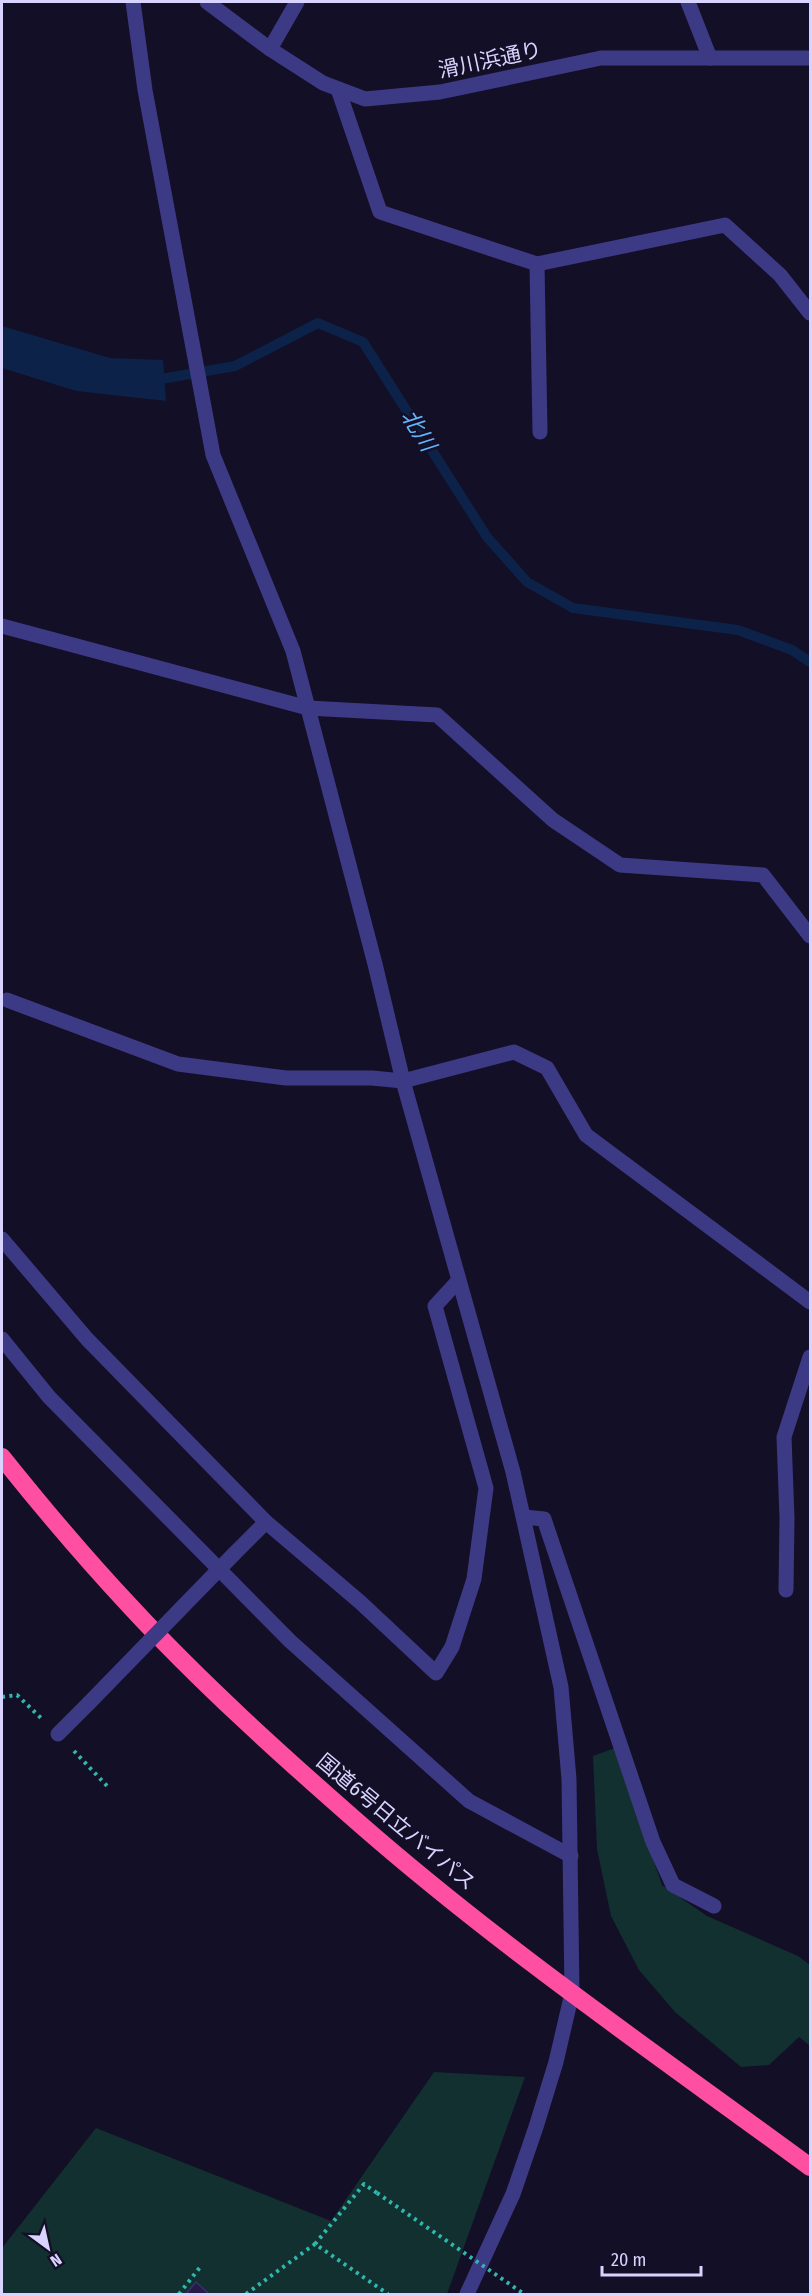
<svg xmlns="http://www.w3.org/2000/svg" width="812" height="2296" font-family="'Fira Sans Condensed','Noto Sans JP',sans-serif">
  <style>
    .green { fill: #12302f }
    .water { fill: #0c2248 }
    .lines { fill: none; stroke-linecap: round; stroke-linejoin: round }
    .stream { stroke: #0c2248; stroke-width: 10 }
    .building { fill: #241b47; stroke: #3b2d73; stroke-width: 1.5 }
    .path { stroke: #2fb8b0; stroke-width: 4; stroke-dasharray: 3 4.5; stroke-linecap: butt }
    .minor { stroke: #3d3a85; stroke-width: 15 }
    .highway { stroke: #ff4fa3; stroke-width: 18 }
    .path-bridge { stroke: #2fb8b0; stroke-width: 4; stroke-dasharray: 3 4.5; stroke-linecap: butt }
    .minor-bridge { stroke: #3d3a85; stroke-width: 15 }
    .labels { text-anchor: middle; stroke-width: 5; stroke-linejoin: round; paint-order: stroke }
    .street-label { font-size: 21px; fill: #d9d4ff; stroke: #130f26 }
    .water-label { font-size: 22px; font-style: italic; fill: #62b6ff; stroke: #130f26 }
  </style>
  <rect width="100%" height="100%" fill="#130f26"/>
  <g class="green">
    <path d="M615,1748L662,1885L707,1916L798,1956L810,1965V2046L799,2037L769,2065L741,2067L675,2012L639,1970L611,1916L597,1849L593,1756Z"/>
    <path d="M434,2072L525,2077L447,2294H2V2248L96,2128L331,2221Z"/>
  </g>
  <path class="water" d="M2,326L110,358L163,360L166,401L76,391L2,368Z"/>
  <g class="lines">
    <path class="stream" d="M150,381L235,366L318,323L363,342L487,537L527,582L573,608L738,630L792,650L810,662"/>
  </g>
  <path class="building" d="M196,2282L209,2294H186Z"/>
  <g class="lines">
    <g class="path">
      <path d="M2,1697L17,1695L41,1718"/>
      <path d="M74,1751L108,1787"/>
      <path d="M315,2244L364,2184L377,2193"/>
      <path d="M179,2294L201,2266"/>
      <path d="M246,2294L315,2244L388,2294"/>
    </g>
    <g class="minor">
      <path d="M133,2L145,90L213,455L293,651L375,964L403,1081L513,1472L561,1687L569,1779L572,1993L556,2062L536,2127L513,2194L467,2294"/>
      <path d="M207,2L270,49L323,83L365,99L440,92L601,58H810"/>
      <path d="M688,2L710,58"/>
      <path d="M270,49L297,2"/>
      <path d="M338,89L380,212L537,264L540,432"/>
      <path d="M537,264L725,225L780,275L810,313"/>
      <path d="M2,626L308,708L437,715L553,820L620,865L763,875L810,936"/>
      <path d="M7,1000L178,1064L286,1078H372L403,1081L514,1052L547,1068L586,1135L810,1302"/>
      <path d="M2,1239L87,1339L266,1522L360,1602L436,1673L452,1647L474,1579L486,1488L435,1306L458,1281"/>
      <path d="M2,1339L49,1397L290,1641L469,1801L571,1856"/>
      <path d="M524,1517L544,1519L653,1842L673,1885L714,1906"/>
      <path d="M234,1554L266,1522"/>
      <path d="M786,1590L787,1518L784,1437L810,1357"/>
      <path d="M58,1734L89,1703"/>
    </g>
    <path class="highway" d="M2,1457C42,1507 84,1557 129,1605C201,1683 281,1755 361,1825C503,1949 659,2056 810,2167"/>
    <path class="path-bridge" d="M377,2193L524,2294"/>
    <path class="minor-bridge" d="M89,1703L234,1554"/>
  </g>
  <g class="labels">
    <g class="street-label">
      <text transform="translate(490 60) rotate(-12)" y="7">滑川浜通り</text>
      <text transform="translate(396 1822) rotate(40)" y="7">国道6号日立バイパス</text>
    </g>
    <g class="water-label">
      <text transform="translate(419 430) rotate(58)" y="8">北川</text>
    </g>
  </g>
  <rect width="812" height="2296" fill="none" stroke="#d9d4ff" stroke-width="6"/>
  <g transform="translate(48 2248) rotate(147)" stroke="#130f26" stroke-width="4.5" paint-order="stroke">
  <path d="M0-4.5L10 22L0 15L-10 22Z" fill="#d9d4ff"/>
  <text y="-9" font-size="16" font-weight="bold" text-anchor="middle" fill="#d9d4ff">N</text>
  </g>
  <path d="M602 2266v9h99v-9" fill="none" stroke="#d9d4ff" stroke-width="3"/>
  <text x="611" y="2266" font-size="18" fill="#d9d4ff" stroke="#130f26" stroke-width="4.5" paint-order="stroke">20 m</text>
</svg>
